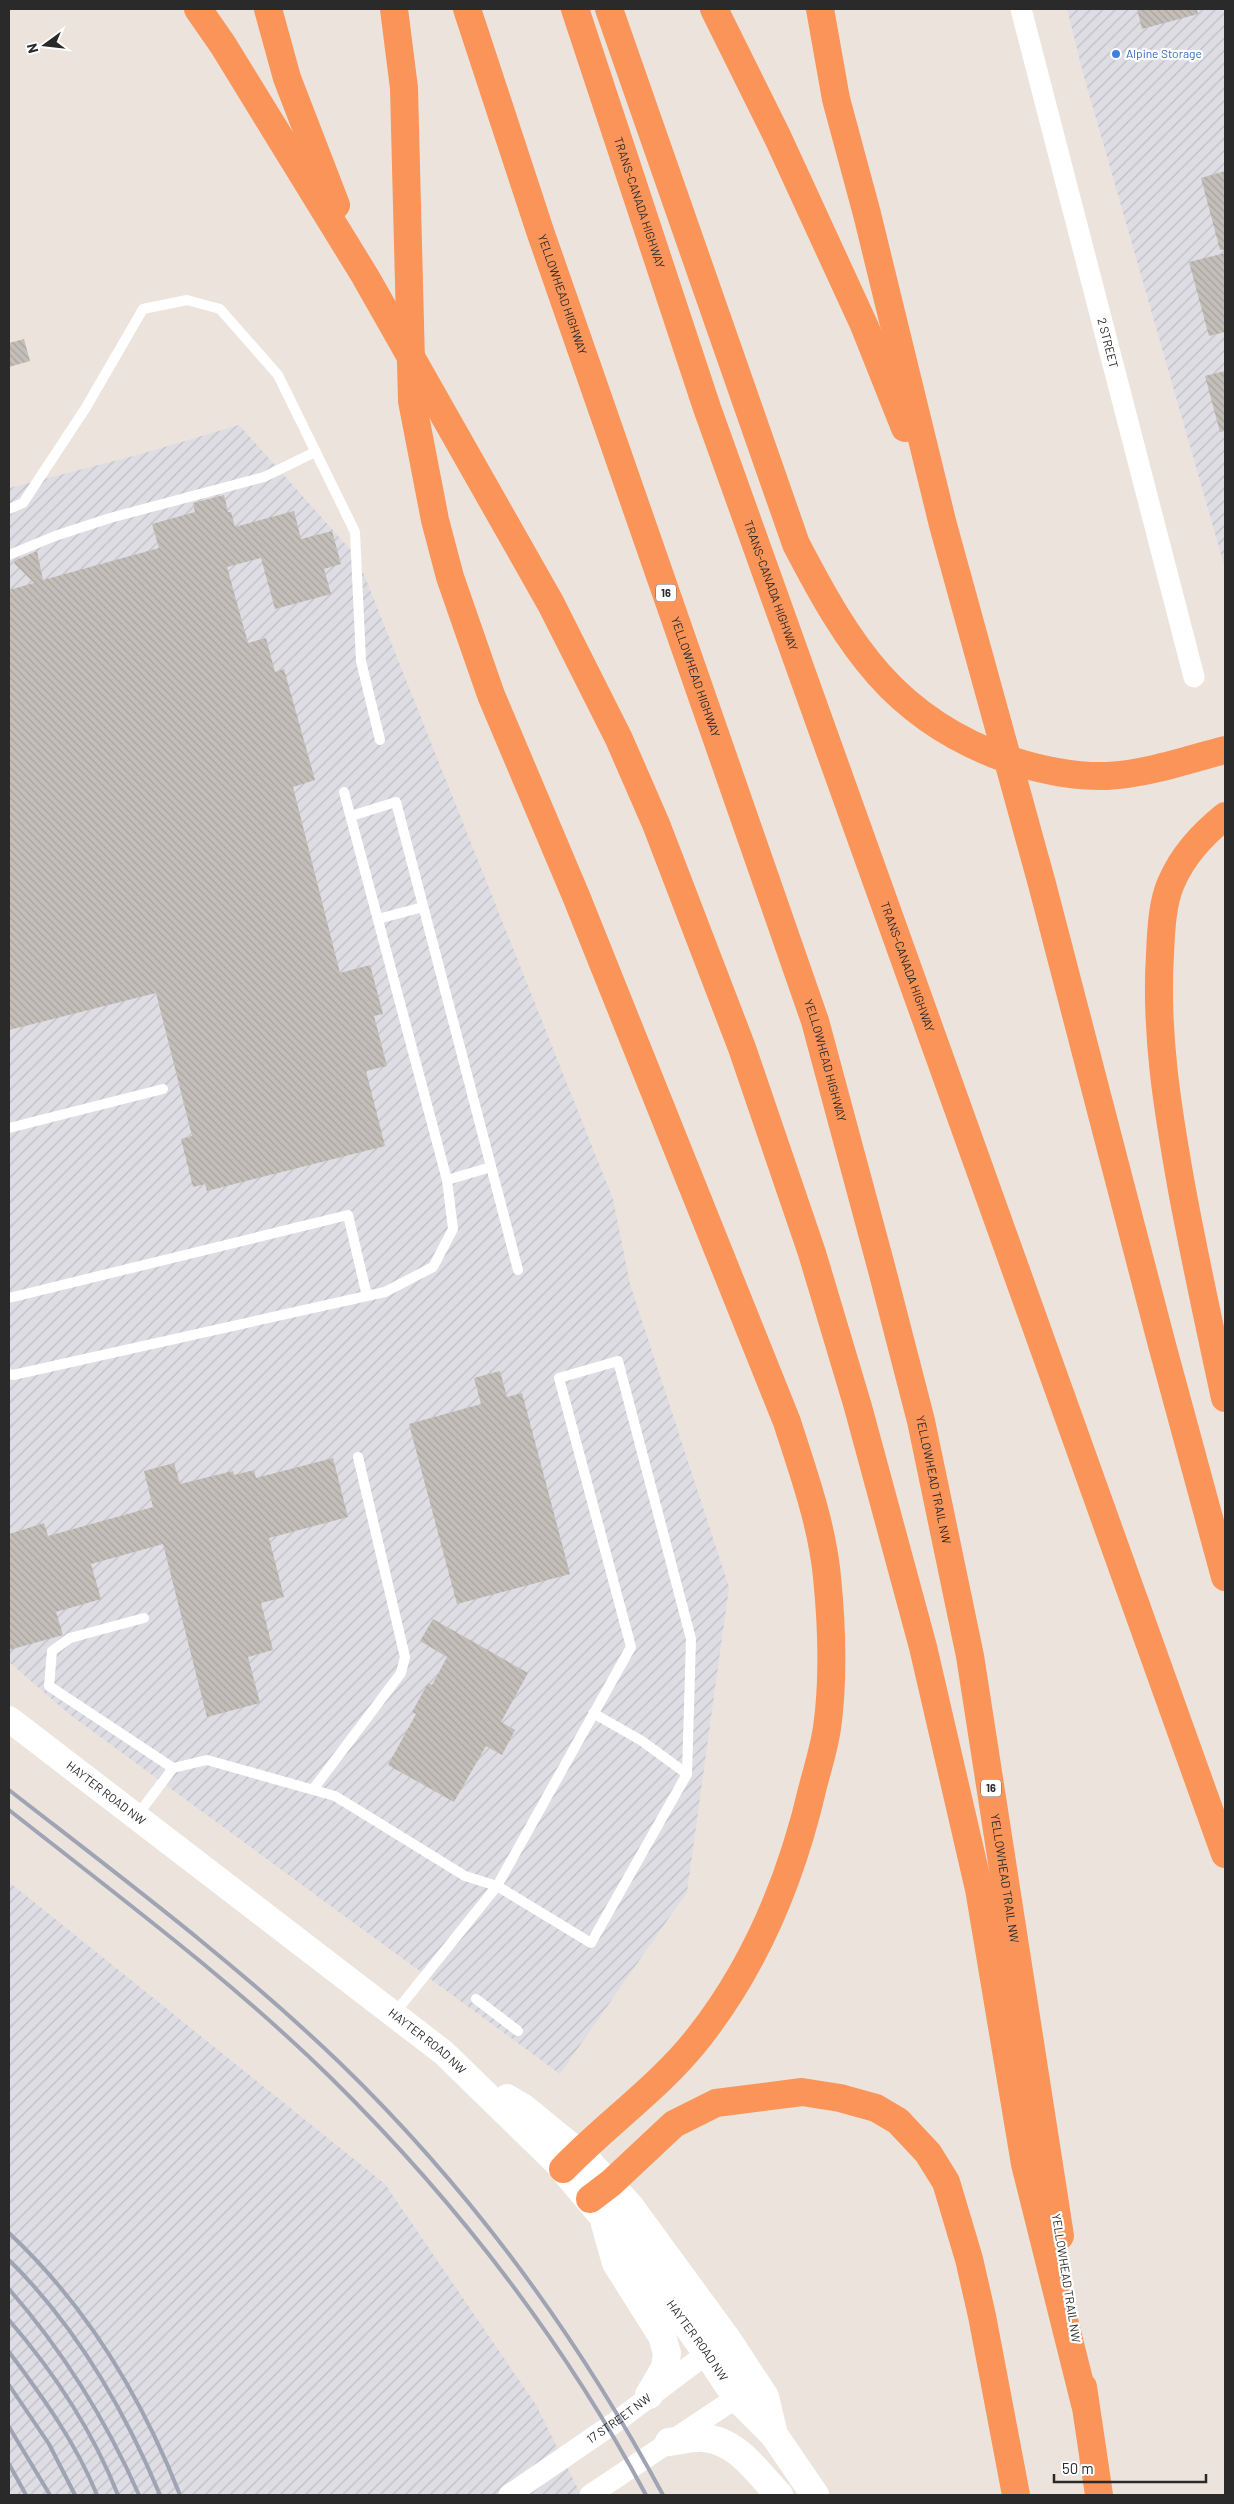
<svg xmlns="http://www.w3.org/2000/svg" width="1234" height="2504" font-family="Barlow,sans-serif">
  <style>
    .industrial { fill: url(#industrial-furrows) }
    .building { fill: url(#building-back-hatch) }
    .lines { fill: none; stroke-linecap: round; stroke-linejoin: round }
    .service { stroke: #fff; stroke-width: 10 }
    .minor { stroke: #fff; stroke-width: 21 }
    .tertiary { stroke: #fff; stroke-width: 26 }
    .secondary { stroke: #fff; stroke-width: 28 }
    .motorway { stroke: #fa9459; stroke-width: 28 }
    .rail { stroke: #9fa4b4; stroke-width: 4 }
    .shop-dot { fill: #3f7fe0; stroke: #fff; stroke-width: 2 }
    .labels { text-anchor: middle; stroke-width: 4.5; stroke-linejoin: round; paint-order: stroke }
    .shield { fill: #fff; stroke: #6a6a6a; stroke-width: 1 }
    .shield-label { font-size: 11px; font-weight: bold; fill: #2a2a2a }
    .shop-label { font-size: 12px; fill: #366cbe; stroke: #fff; text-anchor: start }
    .street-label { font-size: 12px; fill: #2a2a2a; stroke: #fff }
  </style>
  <defs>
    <pattern id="industrial-furrows" width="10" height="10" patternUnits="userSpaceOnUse" patternTransform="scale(1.25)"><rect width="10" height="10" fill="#dedde4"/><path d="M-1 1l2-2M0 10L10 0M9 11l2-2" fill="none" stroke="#bfbec4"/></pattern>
    <pattern id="building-back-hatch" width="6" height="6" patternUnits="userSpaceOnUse" patternTransform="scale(1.25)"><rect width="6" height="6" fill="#c4beb9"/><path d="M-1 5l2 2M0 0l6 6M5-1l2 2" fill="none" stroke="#a9a39f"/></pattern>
  </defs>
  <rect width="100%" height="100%" fill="#ece4dc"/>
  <g class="industrial">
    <path d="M1067,9H1225V568L1083,73Z"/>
    <path d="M239,425L357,557L613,1199L630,1284L729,1587L687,1892L560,2074L69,1714L9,1662V488L141,454Z"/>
    <path d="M9,1882L385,2184L536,2405L581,2495H9Z"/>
  </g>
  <g class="building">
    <path d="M1137,9H1197L1198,14L1142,29Z"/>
    <path d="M1225,171V250H1220L1201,178Z"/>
    <path d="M1225,253V332L1209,336L1189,262Z"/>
    <path d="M24,339L30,361L9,367V343Z"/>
    <path d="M1225,371V431L1220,432L1205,376Z"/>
    <path d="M224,495L228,512H231L235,527L294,511L301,539L332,531L341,564L324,569L331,594L275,609L261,558L227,567L248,643L266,638L275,672L284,669L315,780L293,787L340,973L370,965L383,1014L374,1016L387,1066L366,1071L385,1146L207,1191L205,1184L193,1187L181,1139L192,1136L156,993L9,1030V590L34,583L14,563L16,560L37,551L43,580L159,548L152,524L195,512L193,503Z"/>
    <path d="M500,1371L507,1397L522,1393L570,1574L457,1604L409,1424L481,1404L474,1378Z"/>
    <path d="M333,1458L348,1517L269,1538L284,1597L261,1603L273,1650L248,1657L260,1703L207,1717L163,1544L91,1564L101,1599L56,1612L63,1635L9,1650V1534L44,1523L48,1536L153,1507L144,1471L174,1463L180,1484L233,1471L234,1475L254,1470L256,1478Z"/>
    <path d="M433,1619L528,1673L501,1722L515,1730L502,1755L486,1746L454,1802L388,1765L416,1714L412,1712L428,1683L432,1685L447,1657L420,1641Z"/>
  </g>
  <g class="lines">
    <g class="service">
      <path d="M9,509L23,503L85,409L143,309L187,300L220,309L278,375L355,532L361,661L380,740"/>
      <path d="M9,555L55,536L110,518L264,477L315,452"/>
      <path d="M351,816L396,802L518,1270"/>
      <path d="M378,919L423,907"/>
      <path d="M9,1128L163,1089"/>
      <path d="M447,1180L491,1167"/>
      <path d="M9,1298L348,1215L367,1296"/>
      <path d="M9,1374L13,1375L385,1292L433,1267L453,1229L447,1180L344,792"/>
      <path d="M144,1618L70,1638L52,1651L49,1686L173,1768L207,1760L335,1796L465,1876L497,1886L631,1647L559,1378L618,1361L691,1639L687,1774L642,1741L593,1713"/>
      <path d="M314,1788L401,1673L405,1657L358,1457"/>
      <path d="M136,1817L173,1768"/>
      <path d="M476,1999L518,2031"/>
      <path d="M394,2014L497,1886L591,1943L687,1774"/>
    </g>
    <g class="minor">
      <path id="s1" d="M1021,9L1194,677"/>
      <path id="s2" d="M509,2495L620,2419L718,2345"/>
      <path d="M590,2495L748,2390"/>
    </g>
    <g class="tertiary">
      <path id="s3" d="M9,1719L444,2053L563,2169"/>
      <path d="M507,2097L524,2107L579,2152"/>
    </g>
    <g class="secondary">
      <path d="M579,2152L629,2205L727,2339L765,2397L774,2435"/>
      <path id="s4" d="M563,2169L632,2251L707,2353L736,2397L774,2435L815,2495"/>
      <path d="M605,2224L616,2263L662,2336L667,2353L665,2368L649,2395"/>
      <path d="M669,2442C680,2441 692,2437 703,2438C737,2440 758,2473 779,2495"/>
    </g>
    <g class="motorway">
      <path d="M198,9L223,45L365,276L551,604L619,739L656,824L742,1048L812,1253L858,1407L923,1647L979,1889L1025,2164L1085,2404"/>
      <path d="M268,9L287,78L336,205"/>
      <path d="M394,9L404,88L412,401L435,520L450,577L491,695L576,896L787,1422C803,1472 822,1524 827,1577C832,1627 834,1678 827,1728C824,1748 818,1767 813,1786C792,1877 757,1963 699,2037C660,2087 606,2124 563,2169"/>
      <path id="s5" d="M467,9L540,231L815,1021L882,1270L921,1421L970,1656L1060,2236"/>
      <path id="s6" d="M575,9L707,408L1225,1854"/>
      <path d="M609,9L796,544C849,646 894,719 1007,759C1040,770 1073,777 1107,776C1147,774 1187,760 1225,750"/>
      <path d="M714,9L778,138L864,325L905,428"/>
      <path d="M820,9L836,99L867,214L943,525L1042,884L1162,1345L1225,1577"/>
      <path d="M1225,816C1202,835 1183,855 1171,883C1162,903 1161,932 1160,954C1155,1034 1168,1112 1182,1190C1195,1260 1210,1329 1225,1398"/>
      <path d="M590,2199L611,2183L674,2124L716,2103L802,2092L840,2098L876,2108L898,2121L928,2153L946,2182L969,2259L982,2316L1016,2495"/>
      <path d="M1083,2387L1099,2495"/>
    </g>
    <g class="rail">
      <path d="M9,1790C122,1878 237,1964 340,2063C470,2189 578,2337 663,2495"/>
      <path d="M9,1810C118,1896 230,1979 330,2077C455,2200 563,2340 646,2495"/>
      <path d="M9,2233C87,2306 141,2396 180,2495"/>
      <path d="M9,2260C76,2326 124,2409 160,2495"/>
      <path d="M9,2289C63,2351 106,2420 139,2495"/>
      <path d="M9,2320C53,2371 93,2432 118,2495"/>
      <path d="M9,2352C42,2396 76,2443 97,2495"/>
      <path d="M9,2385L49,2444L75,2495"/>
      <path d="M9,2427L50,2495"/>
      <path d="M9,2464L26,2495"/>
    </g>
  </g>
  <circle class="shop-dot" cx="1116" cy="54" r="5"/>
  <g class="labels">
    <g class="shield">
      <rect x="656" y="584.5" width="20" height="17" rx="4"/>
      <rect x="981" y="1779.5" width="20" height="17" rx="4"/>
    </g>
    <g class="shield-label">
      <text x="666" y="597">16</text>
      <text x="991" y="1792">16</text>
    </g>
    <g class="shop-label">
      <text x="1126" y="58">Alpine Storage</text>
    </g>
    <g class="street-label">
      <text dy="4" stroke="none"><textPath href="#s6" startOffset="204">TRANS-CANADA HIGHWAY</textPath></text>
      <text dy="4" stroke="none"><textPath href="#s5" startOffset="301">YELLOWHEAD HIGHWAY</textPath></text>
      <text dy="4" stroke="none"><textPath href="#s1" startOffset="345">2 STREET</textPath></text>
      <text dy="4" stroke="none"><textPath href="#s6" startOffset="609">TRANS-CANADA HIGHWAY</textPath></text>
      <text dy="4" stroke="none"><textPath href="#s5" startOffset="706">YELLOWHEAD HIGHWAY</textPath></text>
      <text dy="4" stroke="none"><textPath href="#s6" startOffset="1014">TRANS-CANADA HIGHWAY</textPath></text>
      <text dy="4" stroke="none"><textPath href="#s5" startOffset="1111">YELLOWHEAD HIGHWAY</textPath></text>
      <text dy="4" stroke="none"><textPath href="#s5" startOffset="1544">YELLOWHEAD TRAIL NW</textPath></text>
      <text dy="4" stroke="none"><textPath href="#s3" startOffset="122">HAYTER ROAD NW</textPath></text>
      <text dy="4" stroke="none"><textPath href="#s5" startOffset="1949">YELLOWHEAD TRAIL NW</textPath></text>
      <text dy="4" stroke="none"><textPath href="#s3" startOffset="528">HAYTER ROAD NW</textPath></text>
      <text transform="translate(1066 2278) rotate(81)" y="4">YELLOWHEAD TRAIL NW</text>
      <text dy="4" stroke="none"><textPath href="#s4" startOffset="218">HAYTER ROAD NW</textPath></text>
      <text dy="4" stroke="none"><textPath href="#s2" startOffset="134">17 STREET NW</textPath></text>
    </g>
  </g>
  <rect width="1234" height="2504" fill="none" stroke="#2a2a2a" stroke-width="20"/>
  <g transform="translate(45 45) rotate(255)" stroke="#ffffff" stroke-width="4" paint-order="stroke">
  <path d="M0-4L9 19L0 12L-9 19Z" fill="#2a2a2a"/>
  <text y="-8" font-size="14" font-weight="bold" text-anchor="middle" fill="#2a2a2a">N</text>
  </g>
  <path d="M1054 2474v8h152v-8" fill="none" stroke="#2a2a2a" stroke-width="2.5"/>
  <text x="1062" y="2474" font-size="15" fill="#2a2a2a" stroke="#ffffff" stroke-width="4" paint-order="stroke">50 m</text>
</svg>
